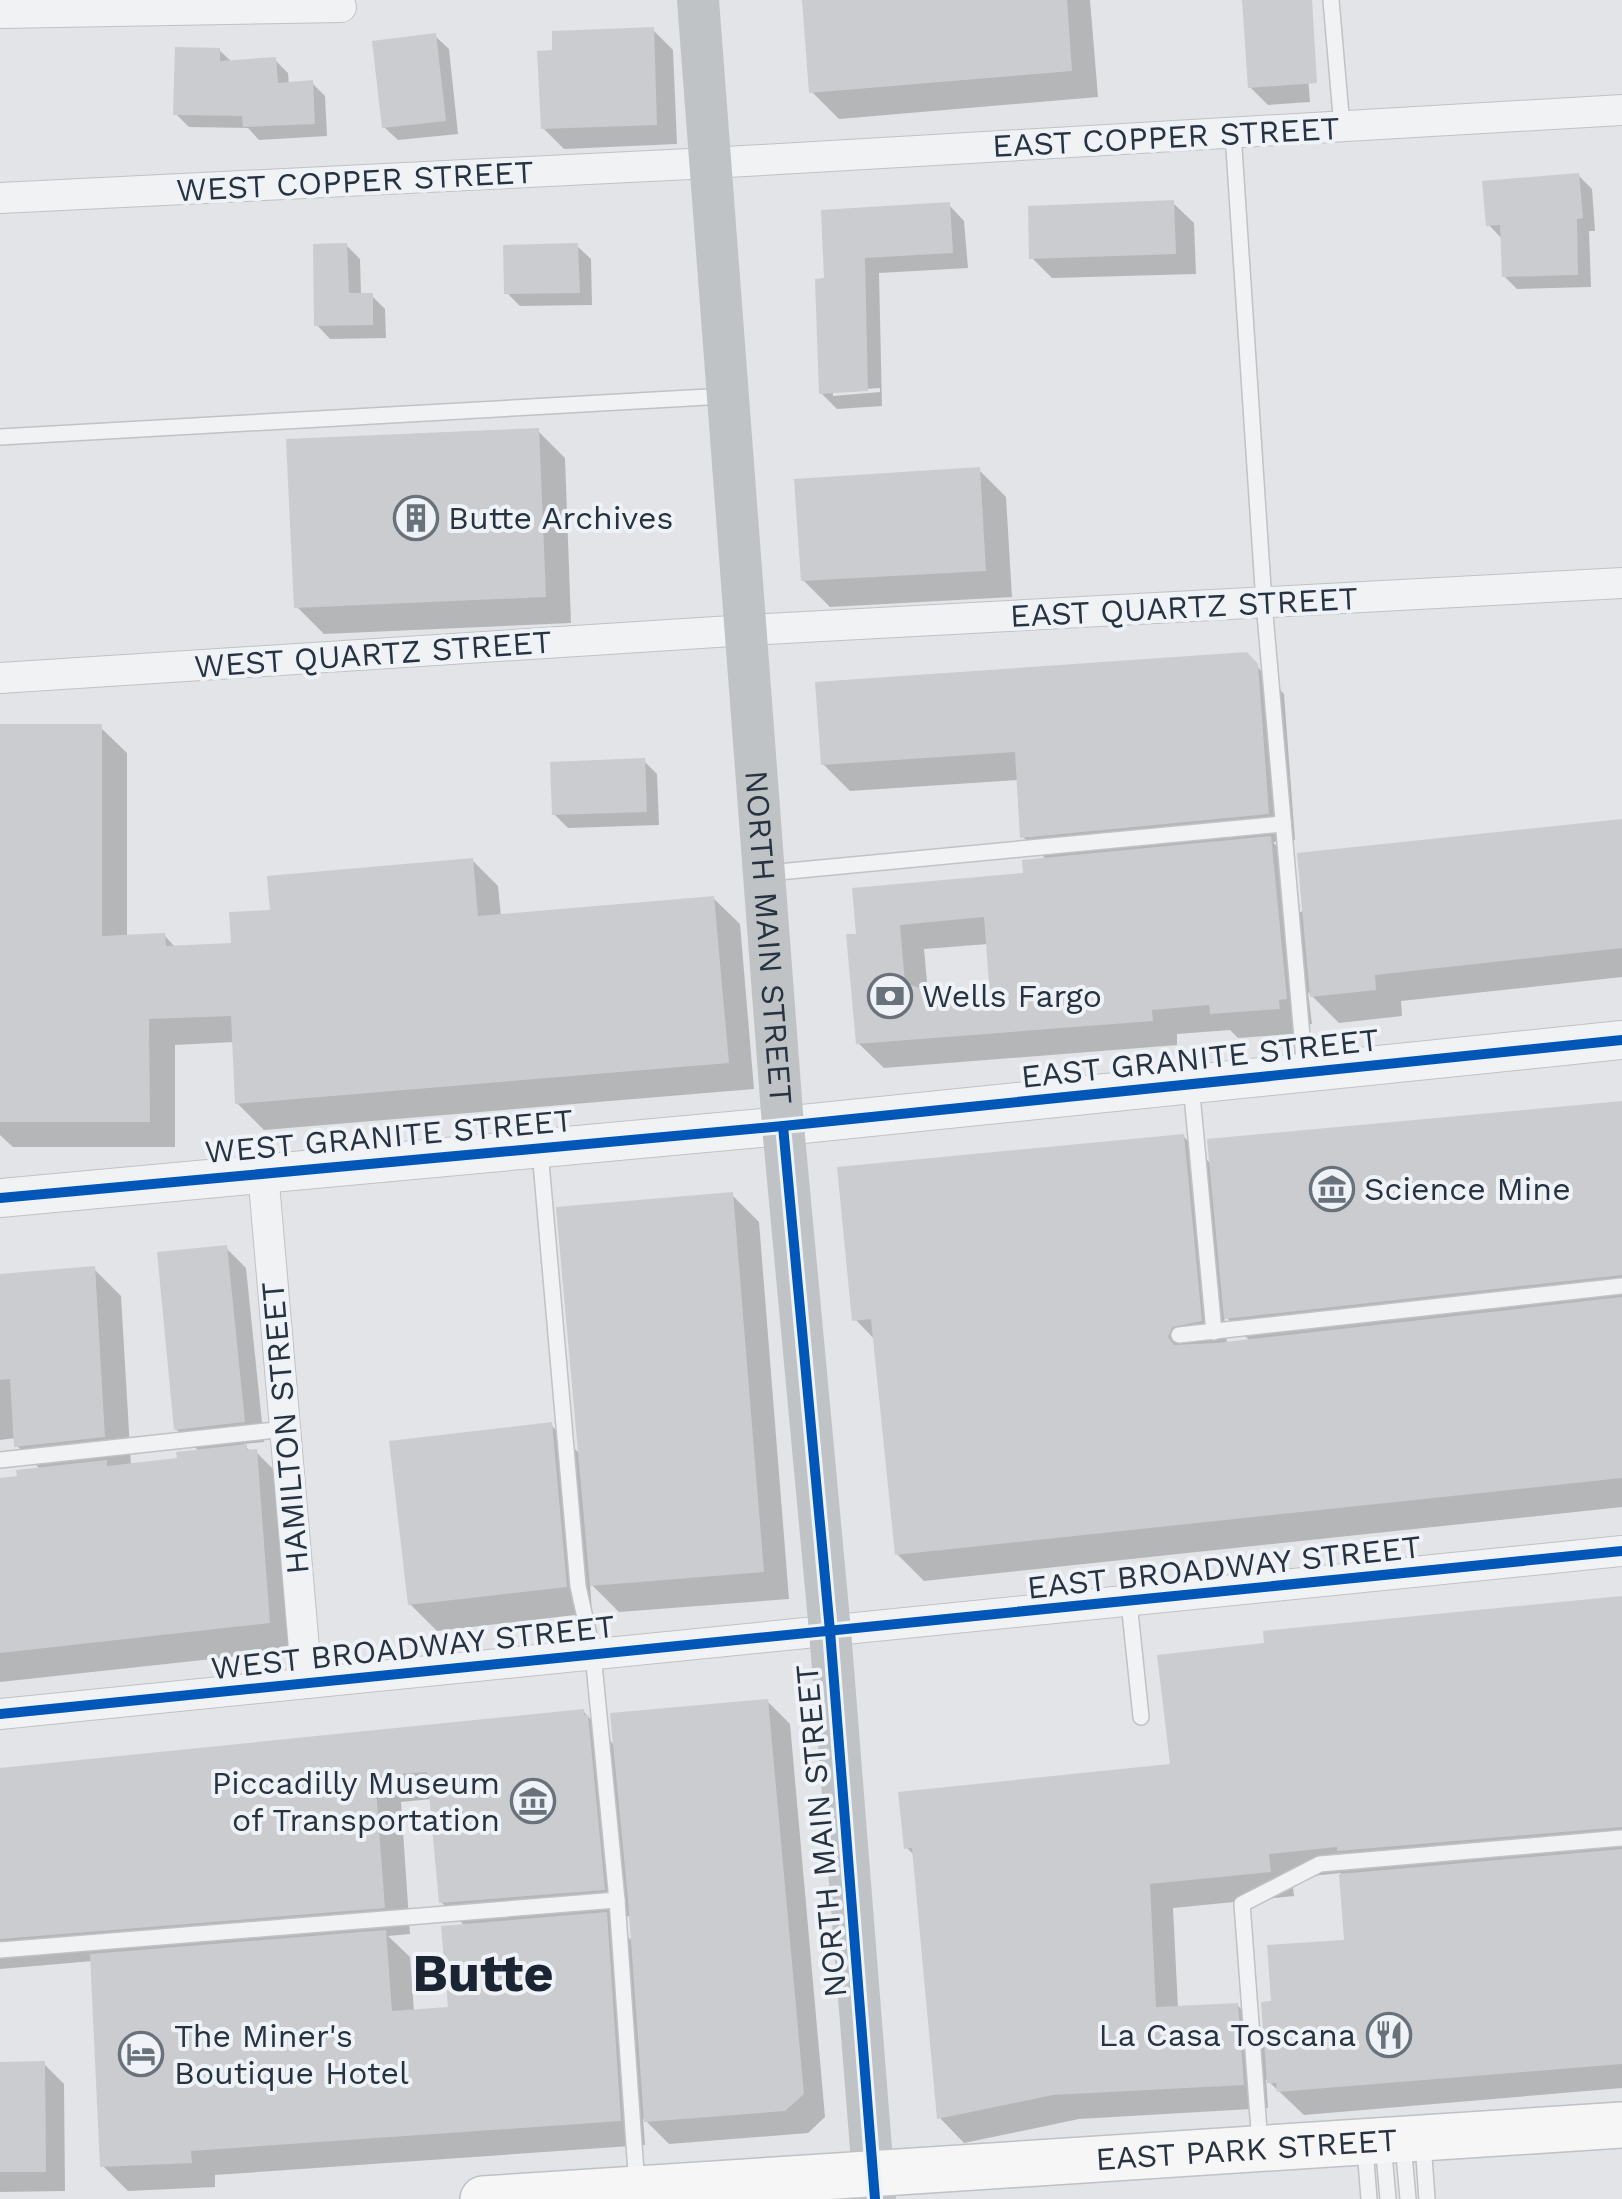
<svg xmlns="http://www.w3.org/2000/svg" width="1622" height="2199" font-family="'Work Sans',sans-serif">
  <style>
    .shadow { fill: #0003; fill-rule: evenodd }
    .building { fill: #cacccf; fill-rule: evenodd }
    .lines { fill: none; stroke-linecap: round; stroke-linejoin: round }
    .service-casing { stroke: #c0c2c5; stroke-width: 18 }
    .minor-casing { stroke: #c0c2c5; stroke-width: 32 }
    .tertiary-casing { stroke: #c0c2c5; stroke-width: 40 }
    .primary-casing { stroke: #bec1c5; stroke-width: 48 }
    .service { stroke: #f1f2f4; stroke-width: 15 }
    .minor { stroke: #f1f2f4; stroke-width: 30 }
    .tertiary { stroke: #f1f2f4; stroke-width: 38 }
    .secondary { stroke: #c0c3c6; stroke-width: 42 }
    .primary { stroke: #f6f6f6; stroke-width: 45 }
    .cycleway-casing { stroke: #eff3f7; stroke-width: 16 }
    .cycleway { stroke: #0057b8; stroke-width: 10 }
    .labels { text-anchor: middle; stroke-width: 8; stroke-linejoin: round; paint-order: stroke }
    .street-label { font-size: 32px; fill: #283341; stroke: #eff3f7 }
    .poi-label { font-size: 32px; fill: #283341; stroke: #eff3f7; text-anchor: start }
    .town-label { font-size: 52px; font-weight: bold; fill: #1a2432; stroke: #eff3f7 }
  </style>
  <rect width="100%" height="100%" fill="#e2e4e7"/>
  <g class="shadow">
    <path d="M804,0H1090L1098,97L839,119L812,92Z"/>
    <path d="M1244,0H1302L1310,102L1268,105L1250,87Z"/>
    <path d="M653,30L673,50L677,144L564,149L543,128Z"/>
    <path d="M435,36L449,49L458,134L398,140L384,127Z"/>
    <path d="M219,50L232,62L275,60L288,73L289,85L312,83L325,96L327,136L259,140L248,128L189,127L176,114Z"/>
    <path d="M1578,175L1592,189L1595,231H1589L1591,287L1517,289L1504,276L1503,240L1489,225Z"/>
    <path d="M1173,203L1194,223L1196,274L1052,278L1032,258Z"/>
    <path d="M949,205L964,221L968,268L879,273L882,406L837,409L821,393L827,281ZM880,388V392L833,396V391Z"/>
    <path d="M346,245L360,259L361,296H372L385,309L386,338L330,339L317,325Z"/>
    <path d="M577,246L591,259L592,305L520,306L507,293Z"/>
    <path d="M538,431L565,458L571,623L324,634L297,607Z"/>
    <path d="M979,470L1006,497L1012,597L830,607L803,580Z"/>
    <path d="M1246,655L1284,694L1295,840L1273,842L1295,865L1300,912L1622,821V977L1401,1001L1402,1016L1339,1023L1308,992L1312,1024L1304,1025V1033L1238,1038L1230,1030L1177,1034V1045L884,1068L858,1043L849,937L1026,875L1047,860L1023,837L1019,780L850,791L823,764ZM988,944L994,1015L928,993L924,949Z"/>
    <path d="M0,727H100L127,753V937L164,935L176,948L233,945L273,912L472,860L498,886L501,917L713,898L740,924L754,1089L264,1130L237,1103L234,1042L175,1045V1147H13L0,1135Z"/>
    <path d="M644,761L657,774L659,825L568,828L554,814Z"/>
    <path d="M1622,1104V1507L924,1581L897,1554L876,1341L855,1319L1183,1136L1212,1165ZM1224,1315L1250,1341L1227,1344Z"/>
    <path d="M732,1195L759,1222L789,1599L619,1612L590,1583L592,1613L437,1631L410,1604L551,1425L580,1454Z"/>
    <path d="M226,1248L246,1268L264,1442L243,1444L251,1452H256L283,1479L296,1650L0,1682V1480L19,1478L40,1469L17,1446L16,1438L0,1440V1277L94,1269L121,1296L131,1466L179,1460L200,1452L176,1429Z"/>
    <path d="M1622,1599V2088L1304,2115L1266,2079L1268,2108L1079,2119L964,2143L940,2118L915,1856L906,1847L1173,1766ZM1341,1873L1347,1942L1274,2004L1266,2034L1237,2005L1178,2008L1173,1908L1294,1896L1292,1878Z"/>
    <path d="M767,1701L790,1724L825,2117L808,2133L669,2144L643,2118L645,2145L215,2175V2187L128,2191L103,2166L93,1961L0,1969V1771L583,1711L616,1747ZM432,1799L441,1902L465,1926L451,2009L414,2012L410,1957L388,1936L410,1934L401,1802ZM632,1916L634,1943L609,1918Z"/>
    <path d="M0,2064H44L64,2084L65,2191L0,2192Z"/>
  </g>
  <g class="building">
    <path d="M802,0H1067L1072,71L809,93Z"/>
    <path d="M1242,0H1312L1317,83L1248,88Z"/>
    <path d="M654,27L657,125L541,129L537,51L552,50V31Z"/>
    <path d="M436,33L446,121L382,128L372,41Z"/>
    <path d="M175,47L220,48V61L276,57L278,83L313,80L315,124L243,127L242,116L173,115Z"/>
    <path d="M1579,173L1583,218L1577,219L1578,275L1502,277L1500,225L1486,226L1482,181Z"/>
    <path d="M1174,200L1176,254L1029,259L1028,206Z"/>
    <path d="M950,202L953,253L865,258L868,391L819,394L815,279L824,278L821,210Z"/>
    <path d="M347,243L349,293H373V325L314,326L313,244Z"/>
    <path d="M578,243L580,293L504,294L503,245Z"/>
    <path d="M539,428L546,597L294,608L286,439Z"/>
    <path d="M980,467L986,571L801,581L794,479Z"/>
    <path d="M1247,652L1258,664L1269,814L1020,838L1015,752L821,765L815,682Z"/>
    <path d="M0,724H102V936L165,933L166,946L231,943L229,912L270,910L267,876L473,858L478,916L714,896L729,1063L235,1104L231,1016L149,1019L150,1122H0Z"/>
    <path d="M645,758L647,812L552,815L550,762Z"/>
    <path d="M1622,819V948L1375,975L1376,990L1310,997L1297,853Z"/>
    <path d="M1271,836L1287,999L1279,1000L1280,1009L1210,1014L1209,1005L1152,1010L1153,1021L856,1044L846,934H856L852,888L1023,873L1022,860ZM984,917L991,1011L905,983L900,925Z"/>
    <path d="M1622,1101V1275L1224,1319L1207,1139Z"/>
    <path d="M1184,1134L1202,1321L1172,1327L1168,1337L1174,1345L1216,1343L1622,1297V1478L895,1555L871,1319L852,1321L837,1167Z"/>
    <path d="M733,1192L764,1572L590,1586L556,1207Z"/>
    <path d="M227,1245L245,1422L174,1430L157,1252Z"/>
    <path d="M95,1266L105,1437L14,1447L10,1379L0,1380V1274Z"/>
    <path d="M552,1422L567,1587L408,1605L389,1441Z"/>
    <path d="M247,1444V1450L257,1449L270,1623L0,1653V1478L17,1476L16,1470L107,1460V1466L177,1458L176,1452Z"/>
    <path d="M1622,1596V1827L1337,1851V1847L1269,1854L1271,1872L1150,1884L1156,2007L1238,2003L1244,2085L1053,2095L937,2119L912,1848L904,1849L898,1792L1170,1764L1157,1655L1264,1643L1263,1631Z"/>
    <path d="M768,1699L804,2094L785,2111L644,2122L628,1899L610,1713Z"/>
    <path d="M584,1709V1715H588L605,1890L439,1903L427,1772L375,1776L385,1908L0,1939V1768Z"/>
    <path d="M1622,1849V2064L1277,2092L1276,2083H1267L1261,2002L1271,2001L1267,1945L1344,1940L1339,1874Z"/>
    <path d="M607,1912L621,2121L191,2151L192,2163L100,2167L90,1954L386,1930L392,2011L448,2007L441,1926Z"/>
    <path d="M45,2061L46,2172H0V2062Z"/>
  </g>
  <g class="lines">
    <defs>
      <g id="service">
        <path d="M1331,0L1342,127"/>
        <path d="M1233,133L1264,603L1305,1071"/>
        <path d="M0,437L725,396"/>
        <path d="M768,873L1282,824"/>
        <path d="M1191,1084L1214,1332"/>
        <path d="M540,1151L578,1586L593,1654L617,1900L637,2187"/>
        <path d="M1179,1335L1622,1286"/>
        <path d="M0,1460L285,1429"/>
        <path d="M1129,1602L1141,1717"/>
        <path d="M0,1950L617,1900"/>
        <path d="M1383,2143L1388,2199"/>
        <path d="M1403,2143L1408,2199"/>
        <path d="M1423,2143L1427,2199"/>
        <path d="M1260,2144L1242,1904L1320,1864L1622,1838"/>
        <path d="M1365,2148L1369,2199"/>
      </g>
      <g id="minor">
        <path d="M0,13L341,7"/>
        <path d="M0,198L710,163L1622,110"/>
        <path d="M0,678L747,630L1622,583"/>
        <path d="M263,1172L307,1683"/>
        <path d="M0,1714L1622,1551"/>
      </g>
      <path id="tertiary" d="M0,1198L783,1126L1622,1040"/>
      <g id="primary">
        <path id="s2" d="M483,2199L1622,2125"/>
      </g>
    </defs>
    <use href="#service" class="service-casing"/>
    <use href="#minor" class="minor-casing"/>
    <use href="#tertiary" class="tertiary-casing"/>
    <use href="#primary" class="primary-casing"/>
    <use href="#service" class="service"/>
    <use href="#minor" class="minor"/>
    <use href="#tertiary" class="tertiary"/>
    <path class="secondary" id="s1" d="M698,0L783,1126L830,1631L875,2199"/>
    <use href="#primary" class="primary"/>
    <defs>
      <g id="cycleway">
        <path d="M783,1126L830,1631L875,2199"/>
        <path d="M0,1198L783,1126L1622,1040"/>
        <path d="M0,1714L1622,1551"/>
      </g>
    </defs>
    <use href="#cycleway" class="cycleway-casing"/>
    <use href="#cycleway" class="cycleway"/>
  </g>
  <defs>
    <symbol id="building-ring" viewBox="-11 -11 22 22"><circle r="9.5" fill="#eff3f7" stroke="#69717b" stroke-width="1.5"/><path d="M-4-6H4V6H1V3H-1V6H-4ZM-2.5-4.3h1.7v1.8h-1.7ZM.8-4.3h1.7v1.8H.8ZM-2.5-1h1.7V.8h-1.7ZM.8-1h1.7V.8H.8Z" fill="#69717b"/></symbol>
    <symbol id="bank-ring" viewBox="-11 -11 22 22"><circle r="9.5" fill="#eff3f7" stroke="#69717b" stroke-width="1.5"/><path d="M-6-4H6V4H-6ZM0-2.3a2.3 2.3 0 1 0 0 4.6a2.3 2.3 0 1 0 0-4.6Z" fill="#69717b"/></symbol>
    <symbol id="museum-ring" viewBox="-11 -11 22 22"><circle r="9.5" fill="#eff3f7" stroke="#69717b" stroke-width="1.5"/><path d="M0-6L6-3V-2H-6V-3ZM-5-1h2V3h-2ZM-1-1h2V3h-2ZM3-1h2V3H3ZM-6 4H6V6H-6Z" fill="#69717b"/></symbol>
    <symbol id="restaurant-ring" viewBox="-11 -11 22 22"><circle r="9.5" fill="#eff3f7" stroke="#69717b" stroke-width="1.5"/><path d="M-5-6h1v4h1v-4h1v4h1v-4h1v5L-1.5 .5V6h-2V.5L-5-1ZM5-6V6H3V1.5H1.5Q1.5-4 5-6Z" fill="#69717b"/></symbol>
    <symbol id="hotel-ring" viewBox="-11 -11 22 22"><circle r="9.5" fill="#eff3f7" stroke="#69717b" stroke-width="1.5"/><path d="M-6-4.5h1.5V1H6V5H4.5V3h-9V5H-6ZM-4 0a1.8 1.8 0 1 1 3.6 0ZM.5 0V-2.5h3Q6-2.5 6 0Z" fill="#69717b"/></symbol>
  </defs>
  <g fill-rule="evenodd">
    <use href="#building-ring" x="391" y="493" width="50" height="50"/>
    <use href="#bank-ring" x="865" y="971" width="50" height="50"/>
    <use href="#museum-ring" x="1307" y="1164" width="50" height="50"/>
    <use href="#museum-ring" x="508" y="1776" width="50" height="50"/>
    <use href="#restaurant-ring" x="1364" y="2010" width="50" height="50"/>
    <use href="#hotel-ring" x="116" y="2029" width="50" height="50"/>
  </g>
  <g class="labels">
    <g class="street-label">
      <text transform="translate(1166 137) rotate(-3)" y="11">EAST COPPER STREET</text>
      <text transform="translate(355 181) rotate(-3)" y="11">WEST COPPER STREET</text>
      <text transform="translate(1184 607) rotate(-3)" y="11">EAST QUARTZ STREET</text>
      <text transform="translate(373 654) rotate(-4)" y="11">WEST QUARTZ STREET</text>
      <text dy="11" stroke="none"><textPath href="#s1" startOffset="940">NORTH MAIN STREET</textPath></text>
      <text transform="translate(1200 1058) rotate(-6)" y="11">EAST GRANITE STREET</text>
      <text transform="translate(389 1136) rotate(-5)" y="11">WEST GRANITE STREET</text>
      <text transform="translate(285 1428) rotate(-95)" y="11">HAMILTON STREET</text>
      <text transform="translate(1224 1567) rotate(-6)" y="11">EAST BROADWAY STREET</text>
      <text transform="translate(413 1647) rotate(-6)" y="11">WEST BROADWAY STREET</text>
      <text transform="translate(821 1831) rotate(-95)" y="11">NORTH MAIN STREET</text>
      <text dy="11" stroke="none"><textPath href="#s2" startOffset="765">EAST PARK STREET</textPath></text>
    </g>
    <g class="poi-label">
      <text x="448" y="529">Butte Archives</text>
      <text x="922" y="1007">Wells Fargo</text>
      <text x="1364" y="1200">Science Mine</text>
      <text x="500" y="1794" text-anchor="end">Piccadilly Museum<tspan x="500" dy="37">of Transportation</tspan></text>
      <text x="1356" y="2046" text-anchor="end">La Casa Toscana</text>
      <text x="174" y="2047">The Miner's<tspan x="174" dy="37">Boutique Hotel</tspan></text>
    </g>
    <g class="town-label">
      <text x="483" y="1991">Butte</text>
    </g>
  </g>
</svg>
